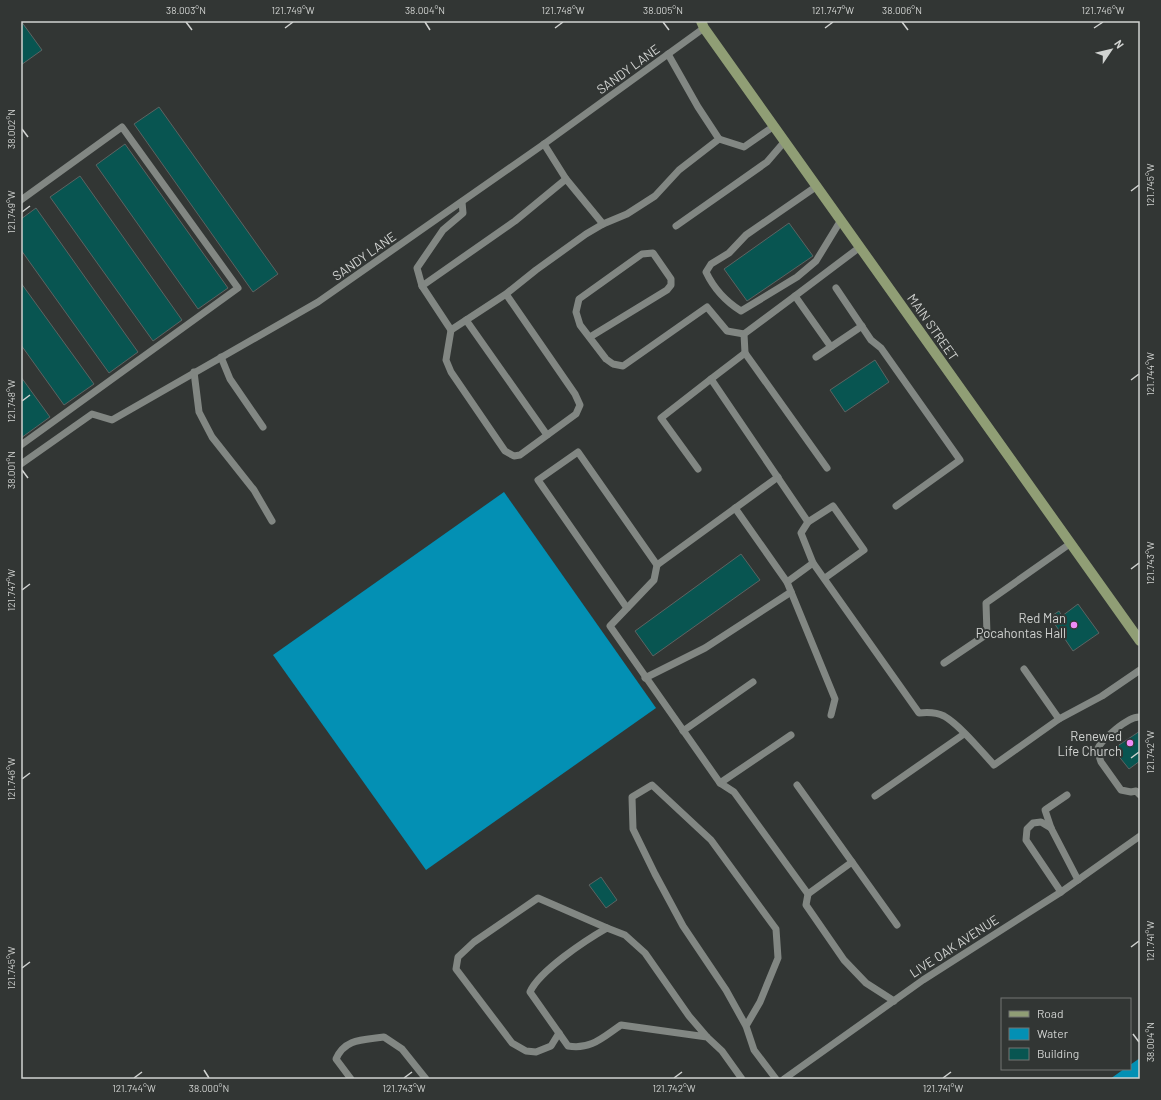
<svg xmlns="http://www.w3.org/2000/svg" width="1161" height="1100" font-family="Barlow,sans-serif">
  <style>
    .water { fill: #0390b4 }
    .building { fill: #085551; stroke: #5d6362 }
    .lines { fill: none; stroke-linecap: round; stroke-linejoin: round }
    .minor { stroke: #828783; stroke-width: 7 }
    .major { stroke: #909e75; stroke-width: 10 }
    .ticks { fill: none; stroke: #d1d3d1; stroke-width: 1.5 }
    .poi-dot { fill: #f08bf6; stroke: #323634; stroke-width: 1.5 }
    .labels { text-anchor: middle; stroke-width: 4; stroke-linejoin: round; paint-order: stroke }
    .street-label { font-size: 13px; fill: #d1d3d1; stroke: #323634 }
    .poi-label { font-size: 13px; fill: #d1d3d1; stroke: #323634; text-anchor: end }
    .neatline { fill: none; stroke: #d1d3d1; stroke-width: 1.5 }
    .ticks-label { font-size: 10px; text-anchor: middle; fill: #d1d3d1 }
  </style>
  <rect width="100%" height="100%" fill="#323634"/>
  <g class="water">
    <path d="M504,492L656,708L426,870L273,655Z"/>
    <path d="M1140,1058V1079H1110L1124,1069H1130V1065Z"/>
  </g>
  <g class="building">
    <path d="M21,21L42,50L21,65Z"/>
    <path d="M159,107L278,274L253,292L134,124Z"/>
    <path d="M125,144L228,288L198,309L96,165Z"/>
    <path d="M80,176L182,320L153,341L50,197Z"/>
    <path d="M36,208L138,352L109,373L21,250V219Z"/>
    <path d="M789,223L813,256L747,301L724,269Z"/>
    <path d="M21,283L94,384L64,405L21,345Z"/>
    <path d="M875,360L889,382L845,412L830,390Z"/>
    <path d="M21,377L50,417L21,438Z"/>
    <path d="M741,554L760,580L653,656L635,631Z"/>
    <path d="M1078,604L1099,633L1073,651L1050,617L1059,611L1062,616Z"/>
    <path d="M1140,731V761L1129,769L1113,749Z"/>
    <path d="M601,877L617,900L606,908L589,885Z"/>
  </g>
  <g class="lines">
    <g class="minor">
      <path d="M719,139L744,147L774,126"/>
      <path d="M544,144L566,179"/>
      <path d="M817,186L746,235L729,253L711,264L706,272C714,289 725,301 741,311L797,277L816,261L841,220"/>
      <path d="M21,200L122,127L238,288L21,445"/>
      <path d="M676,226L767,162L785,141"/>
      <path d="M422,286L417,268L443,230L463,213L462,202"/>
      <path d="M836,288L871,340L881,348L960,460L896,506"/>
      <path d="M506,294L575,394L580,405L576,414L520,455L514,456L505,451L451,372L446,360L451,330L506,294L536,270L586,234L603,224L627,214L655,196L679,170L719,139L698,107L668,54"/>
      <path d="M466,320L547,435"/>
      <path d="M451,330L422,286L515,221L566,179L603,224"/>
      <path d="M590,337L667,290L671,285V279L653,253L642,254L579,299L576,312L580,325L606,359L613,364L623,366L707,307L727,331L744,334"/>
      <path d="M831,347L795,296L860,247"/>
      <path d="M745,353L744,334L795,296"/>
      <path d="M221,357L230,379L263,427"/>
      <path d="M816,357L862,326"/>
      <path d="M194,372L199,412L212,437L254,490L272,521"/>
      <path d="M711,379L745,353L827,468"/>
      <path d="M21,464L92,414L112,420L318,302L544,144L704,28"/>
      <path d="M698,469L661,418L711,379L808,522"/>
      <path d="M778,477L657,565L654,580L610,626L720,783L734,792L808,894L806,905L844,960L866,983L894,1001"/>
      <path d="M735,508L787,582"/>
      <path d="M813,563L787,582L835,699L831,715"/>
      <path d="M825,578L864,550L833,506L808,522L801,533L813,563L919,713C928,712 936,712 944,716C960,725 981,751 994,765L1059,719"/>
      <path d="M627,608L538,480L578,452L657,565"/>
      <path d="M944,663L987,634L986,603L1071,543"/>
      <path d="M1024,669L1059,719L1102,696L1140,670"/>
      <path d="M645,678L705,648L791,592"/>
      <path d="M1140,717C1128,716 1101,740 1097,750L1101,762L1121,790L1131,792L1136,791L1140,795"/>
      <path d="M683,731L753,682"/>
      <path d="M720,783L791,735"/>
      <path d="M797,785L852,862"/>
      <path d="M1067,795L1045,810L1051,828L1078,880"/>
      <path d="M875,796L964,734"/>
      <path d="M1051,828L1041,822L1033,823L1027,829L1026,840L1061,892"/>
      <path d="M808,894L852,862L897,925"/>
      <path d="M746,1026L760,1002L778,958L776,929L711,840L652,785L632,797L633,829L655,874L683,926L726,990L746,1026L754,1050L776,1079"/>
      <path d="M559,1033L551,1046L536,1052L526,1051L512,1043L456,969L458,957L474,942L538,898L607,928"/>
      <path d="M707,1037L621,1025C603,1037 591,1050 568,1046L530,992C539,971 586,940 607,928L625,935L645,953L689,1016L707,1037L722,1051L742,1079"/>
      <path d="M351,1079L336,1059C345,1038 364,1040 384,1037L402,1049L426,1079"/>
      <path d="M784,1079L923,980L1061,892L1140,836"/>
    </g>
    <path class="major" d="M701,21L704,28L1140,641"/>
  </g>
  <path class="ticks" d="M186,22L192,30M425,22L430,30M663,22L669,30M902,22L908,30M285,28L293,22M555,28L563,22M825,28L833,22M1094,28L1103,22M22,129L28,137M1131,191L1139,185M22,212L30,206M1131,380L1139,374M22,401L30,395M22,470L28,478M1131,569L1139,563M22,590L30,584M1131,758L1139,752M22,779L30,773M1131,947L1139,941M22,968L30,962M1133,1034L1139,1042M204,1070L209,1078M134,1078L142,1072M404,1078L412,1072M674,1078L682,1072M943,1078L951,1072"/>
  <g class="poi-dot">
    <circle cx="1074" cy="625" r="4"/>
    <circle cx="1130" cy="743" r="4"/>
  </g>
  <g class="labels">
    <g class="street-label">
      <text transform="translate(628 69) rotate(-36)" y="5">SANDY LANE</text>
      <text transform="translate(364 256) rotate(-35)" y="5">SANDY LANE</text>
      <text transform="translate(933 327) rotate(55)" y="5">MAIN STREET</text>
      <text transform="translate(954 946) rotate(-33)" y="5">LIVE OAK AVENUE</text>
    </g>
    <g class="poi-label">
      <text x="1066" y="623">Red Man<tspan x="1066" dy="15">Pocahontas Hall</tspan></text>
      <text x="1122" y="741">Renewed<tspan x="1122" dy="15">Life Church</tspan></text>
    </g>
  </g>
  <rect width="1161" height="1100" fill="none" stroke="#323634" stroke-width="44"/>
  <rect x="1001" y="998" width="130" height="72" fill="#323634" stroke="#727573"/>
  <rect x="1009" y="1011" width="20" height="6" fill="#909e75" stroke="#727573"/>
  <text x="1037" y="1018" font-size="12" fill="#d1d3d1">Road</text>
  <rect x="1009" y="1028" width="20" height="12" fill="#0390b4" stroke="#727573"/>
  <text x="1037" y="1038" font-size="12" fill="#d1d3d1">Water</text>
  <rect x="1009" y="1048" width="20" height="12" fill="#085551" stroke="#727573"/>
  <text x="1037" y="1058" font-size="12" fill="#d1d3d1">Building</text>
  <g transform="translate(1111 50) rotate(55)" stroke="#323634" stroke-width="3" paint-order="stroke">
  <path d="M0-3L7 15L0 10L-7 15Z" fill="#d1d3d1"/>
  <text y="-6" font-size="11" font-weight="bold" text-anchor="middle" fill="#d1d3d1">N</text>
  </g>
  <rect x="22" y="22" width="1117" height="1056" class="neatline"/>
  <g class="ticks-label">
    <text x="186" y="14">38.003°N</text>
    <text x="293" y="14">121.749°W</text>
    <text x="425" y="14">38.004°N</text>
    <text x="563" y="14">121.748°W</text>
    <text x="663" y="14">38.005°N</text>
    <text x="833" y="14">121.747°W</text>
    <text x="902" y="14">38.006°N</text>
    <text x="1103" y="14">121.746°W</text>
    <text transform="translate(11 129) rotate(-90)" y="4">38.002°N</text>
    <text transform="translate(1150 185) rotate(-90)" y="4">121.745°W</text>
    <text transform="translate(11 212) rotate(-90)" y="4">121.749°W</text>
    <text transform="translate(1150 374) rotate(-90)" y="4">121.744°W</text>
    <text transform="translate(11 401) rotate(-90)" y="4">121.748°W</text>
    <text transform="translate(11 470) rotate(-90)" y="4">38.001°N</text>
    <text transform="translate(1150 563) rotate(-90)" y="4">121.743°W</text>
    <text transform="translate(11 590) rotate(-90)" y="4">121.747°W</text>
    <text transform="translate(1150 752) rotate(-90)" y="4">121.742°W</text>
    <text transform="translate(11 779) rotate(-90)" y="4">121.746°W</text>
    <text transform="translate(1150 941) rotate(-90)" y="4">121.741°W</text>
    <text transform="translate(11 968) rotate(-90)" y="4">121.745°W</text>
    <text transform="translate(1150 1042) rotate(-90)" y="4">38.004°N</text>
    <text x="134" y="1092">121.744°W</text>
    <text x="209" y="1092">38.000°N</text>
    <text x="404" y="1092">121.743°W</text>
    <text x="674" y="1092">121.742°W</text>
    <text x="943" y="1092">121.741°W</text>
  </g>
</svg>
